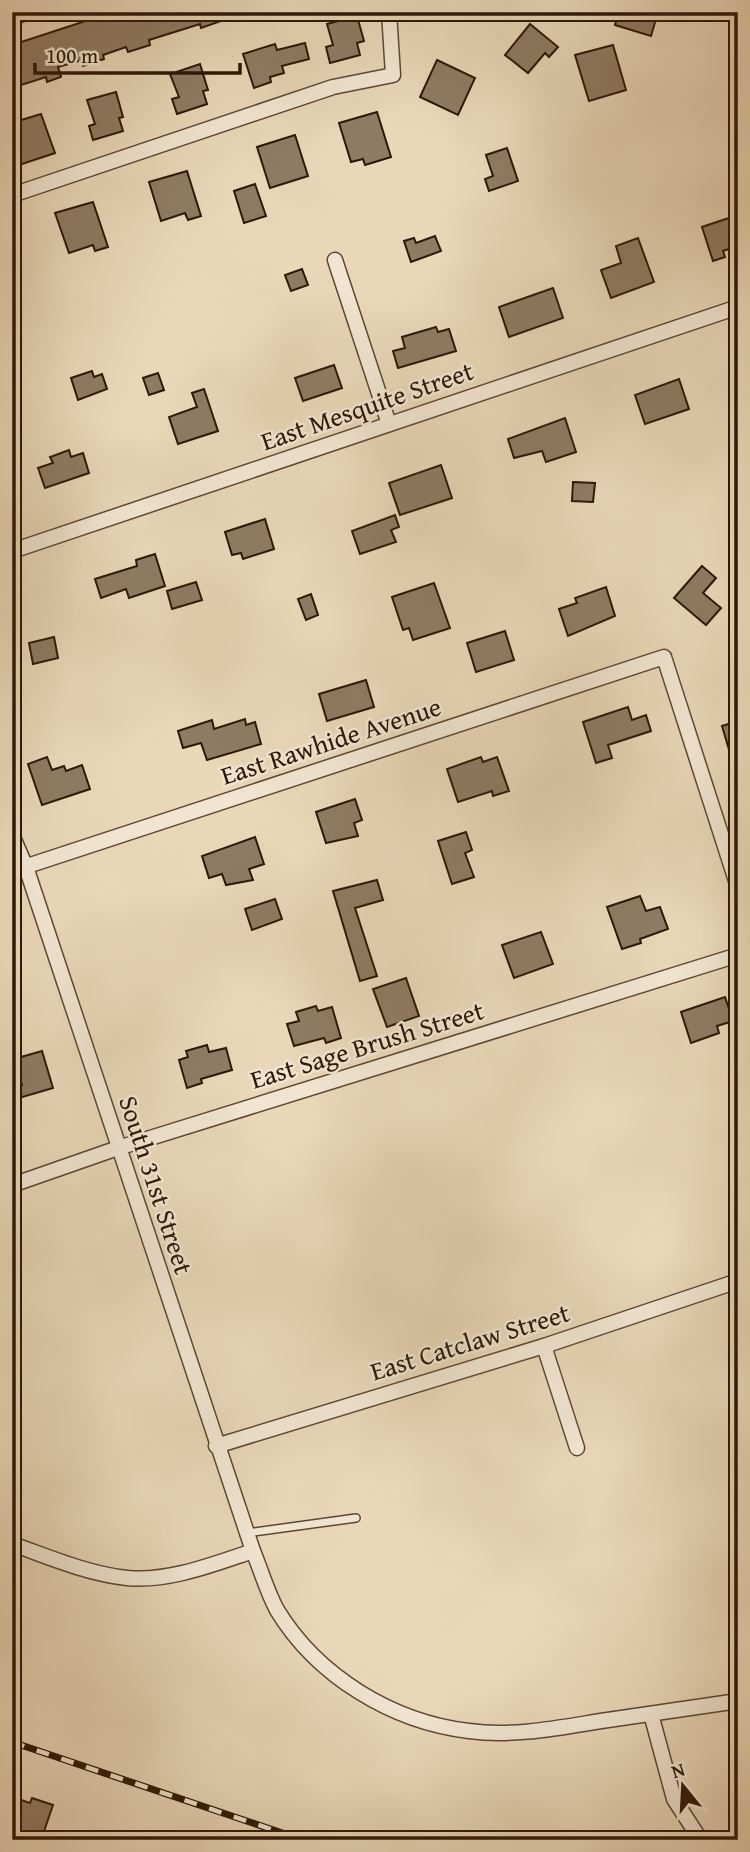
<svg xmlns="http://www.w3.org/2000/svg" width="750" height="1852" font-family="'Gentium Book Plus',serif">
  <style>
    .building { fill: #8f7b64; stroke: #2e1708; stroke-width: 2 }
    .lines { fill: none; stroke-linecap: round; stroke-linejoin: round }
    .lane-casing { stroke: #5d4734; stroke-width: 10 }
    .street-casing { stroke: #5d4734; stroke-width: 17 }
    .lane { stroke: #f1e5d1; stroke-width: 7 }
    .street { stroke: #f1e5d1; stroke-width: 14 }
    .rail-casing { stroke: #2e1708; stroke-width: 7 }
    .rail { stroke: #f1e5d1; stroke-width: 4.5; stroke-dasharray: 13; stroke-linecap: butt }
    .labels { text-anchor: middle; stroke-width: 5; stroke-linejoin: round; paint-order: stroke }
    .street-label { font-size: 26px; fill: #2e1708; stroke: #f1e5d1 }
  </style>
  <rect width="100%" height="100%" fill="#e9d7b8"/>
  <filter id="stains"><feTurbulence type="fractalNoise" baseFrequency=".00286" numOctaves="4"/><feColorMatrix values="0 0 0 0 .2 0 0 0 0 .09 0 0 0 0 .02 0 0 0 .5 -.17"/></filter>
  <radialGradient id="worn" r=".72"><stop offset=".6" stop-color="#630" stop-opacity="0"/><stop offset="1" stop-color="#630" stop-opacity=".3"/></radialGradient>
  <g class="building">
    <path d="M113,12H241V14L201,28L200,24L149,40L150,45L128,52L126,47L103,55L104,59L83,66L82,60L58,67L61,77L47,82L46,77L12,88V45Z"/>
    <path d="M618,12H658L651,36L615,25Z"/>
    <path d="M357,16L364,41L357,43L360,55L330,63L326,47L333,45L327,24Z"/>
    <path d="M530,24L558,47L549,57L545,53L528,73L505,55Z"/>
    <path d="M305,43L309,59L282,66L284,73L270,77L271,82L254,88L243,54L275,44L277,50Z"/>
    <path d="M613,45L626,90L589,101L575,55Z"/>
    <path d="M437,60L475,78L458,115L420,97Z"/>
    <path d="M200,64L208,90L203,91L207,104L177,114L172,99L179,97L170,74Z"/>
    <path d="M116,92L123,117L119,118L123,131L93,140L89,126L95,124L87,100Z"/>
    <path d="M377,112L391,157L365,165L363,159L351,162L339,123Z"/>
    <path d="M41,114L55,153L16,166L12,154V130L20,127L18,121Z"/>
    <path d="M295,135L308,176L270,188L257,147Z"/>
    <path d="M507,148L518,181L489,191L485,179L493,176L486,155Z"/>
    <path d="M187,171L201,216L188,220L185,213L161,221L149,182Z"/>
    <path d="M255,184L266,216L244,223L234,191Z"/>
    <path d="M93,202L108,247L95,251L93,245L69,253L55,213Z"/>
    <path d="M738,215V246L723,251L725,257L713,261L702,227Z"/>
    <path d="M435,236L441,251L411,262L404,241L414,238L416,243Z"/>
    <path d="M638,238L654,282L611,298L601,270L621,263L616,246Z"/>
    <path d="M302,269L308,285L291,291L285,275Z"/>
    <path d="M553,288L563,318L509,337L499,307Z"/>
    <path d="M436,327L438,332L449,329L456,351L398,368L393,351L405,348L402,337Z"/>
    <path d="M334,365L342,388L303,401L295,378Z"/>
    <path d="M92,371L94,377L102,374L107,389L78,400L71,378Z"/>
    <path d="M158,373L164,390L149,395L143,378Z"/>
    <path d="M679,379L689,409L645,424L635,395Z"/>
    <path d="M204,389L218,431L178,444L169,417L197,407L192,393Z"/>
    <path d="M565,418L576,452L546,462L542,451L514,458L508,439Z"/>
    <path d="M69,450L71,457L83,453L89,473L45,488L38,468L53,463L50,457Z"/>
    <path d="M441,465L452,498L400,515L389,483Z"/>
    <path d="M573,482L595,483L593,502L572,501Z"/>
    <path d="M395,515L399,527L391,530L396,542L360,554L352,531Z"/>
    <path d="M265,519L274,549L243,559L241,553L232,555L225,532Z"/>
    <path d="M155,554L165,586L129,598L126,589L101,598L95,579L137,566L136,560Z"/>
    <path d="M702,566L716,578L703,593L721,608L706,625L674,598Z"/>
    <path d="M196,582L202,600L172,609L167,591Z"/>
    <path d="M434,583L450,628L413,640L409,628L403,630L392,597Z"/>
    <path d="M606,587L615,616L568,636L559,609L577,603L575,598Z"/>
    <path d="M311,594L318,615L306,620L298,599Z"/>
    <path d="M505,631L514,660L476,672L467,643Z"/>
    <path d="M54,637L58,658L33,664L29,643Z"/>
    <path d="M366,680L374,707L327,721L319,694Z"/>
    <path d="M628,707L632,720L646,715L651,731L608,745L612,758L596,763L583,722Z"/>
    <path d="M245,719L246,725L255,722L261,744L207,760L201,743L183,748L178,731L212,720L214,729Z"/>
    <path d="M738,721V770H735L722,726Z"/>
    <path d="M47,757L52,770L64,766L66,771L82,765L90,789L42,805L28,764Z"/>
    <path d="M481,757L483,762L497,757L509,791L493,796L492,791L458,802L447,769Z"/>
    <path d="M355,799L362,820L354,823L358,836L326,843L316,812Z"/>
    <path d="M466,832L472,850L465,853L474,877L452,884L438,841Z"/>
    <path d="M255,837L264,864L249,869L253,880L226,885L222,874L209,878L202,856Z"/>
    <path d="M377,880L383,900L355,908L377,976L360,981L333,891Z"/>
    <path d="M640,896L646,911L660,907L668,929L640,939L641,943L622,949L607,907Z"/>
    <path d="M275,899L282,919L252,930L245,909Z"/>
    <path d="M541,932L553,964L514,978L502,945Z"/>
    <path d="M406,978L419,1016L387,1027L373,989Z"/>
    <path d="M725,997L733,1021L717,1026L719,1033L691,1043L681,1012Z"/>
    <path d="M316,1006L318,1011L332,1007L341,1038L326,1043L324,1038L294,1046L287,1024L299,1021L296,1012Z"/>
    <path d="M207,1045L209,1052L226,1048L232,1070L201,1079L202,1083L187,1088L179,1060L188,1057L186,1051Z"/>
    <path d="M42,1051L53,1088L12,1100V1088L22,1085L14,1059Z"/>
    <path d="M12,1797L30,1803L32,1798L53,1805L41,1840H23L12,1835Z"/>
  </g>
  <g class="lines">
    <defs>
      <path id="lane" d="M247,1533L356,1518"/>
      <g id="street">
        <path d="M12,18L28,12"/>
        <path d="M12,195L333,87L393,75L389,12"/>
        <path d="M335,260L389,424"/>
        <path d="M12,551L738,307"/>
        <path d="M12,835L26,867L253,1551C261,1570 267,1592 277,1610C317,1676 392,1722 469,1731C513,1737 557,1728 601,1721C646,1714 692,1708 738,1701"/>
        <path d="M12,871L664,657L738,887"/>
        <path d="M12,1185L118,1148L738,955"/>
        <path d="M544,1346L577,1448"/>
        <path d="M216,1446L544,1346L738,1281"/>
        <path d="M12,1544C49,1557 88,1574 127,1578C169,1582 214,1564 253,1551"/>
        <path d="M651,1714L674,1799L698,1836"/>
      </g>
    </defs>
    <use href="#lane" class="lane-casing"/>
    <use href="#street" class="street-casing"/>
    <use href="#lane" class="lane"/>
    <use href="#street" class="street"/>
    <defs>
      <path id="rail" d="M12,1742L303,1840"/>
    </defs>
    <use href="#rail" class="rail-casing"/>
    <use href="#rail" class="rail"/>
  </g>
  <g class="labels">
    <g class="street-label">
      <text transform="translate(367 406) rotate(-19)" y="9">East Mesquite Street</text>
      <text transform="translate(331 741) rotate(-18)" y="9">East Rawhide Avenue</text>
      <text transform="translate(367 1045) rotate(-17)" y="9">East Sage Brush Street</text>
      <text transform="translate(156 1185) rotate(72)" y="9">South 31st Street</text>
      <text transform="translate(470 1342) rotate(-17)" y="9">East Catclaw Street</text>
    </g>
  </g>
  <rect width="750" height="1852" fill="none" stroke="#e9d7b8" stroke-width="42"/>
  <rect x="14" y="14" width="722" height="1824" fill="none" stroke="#2e1708" stroke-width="3.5"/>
  <rect x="21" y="21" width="708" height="1810" fill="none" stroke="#2e1708" stroke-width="2"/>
  <g transform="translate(683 1786) rotate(342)" stroke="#f1e5d1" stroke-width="5" paint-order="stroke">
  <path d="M0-5L12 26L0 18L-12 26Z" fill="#2e1708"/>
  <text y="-10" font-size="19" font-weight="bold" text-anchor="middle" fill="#2e1708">N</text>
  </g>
  <path d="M35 63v10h205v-10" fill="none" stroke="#2e1708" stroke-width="3.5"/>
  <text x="46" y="63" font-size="21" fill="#2e1708" stroke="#f1e5d1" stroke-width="5" paint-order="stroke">100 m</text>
  <rect width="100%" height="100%" filter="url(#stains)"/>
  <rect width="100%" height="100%" fill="url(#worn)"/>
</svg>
